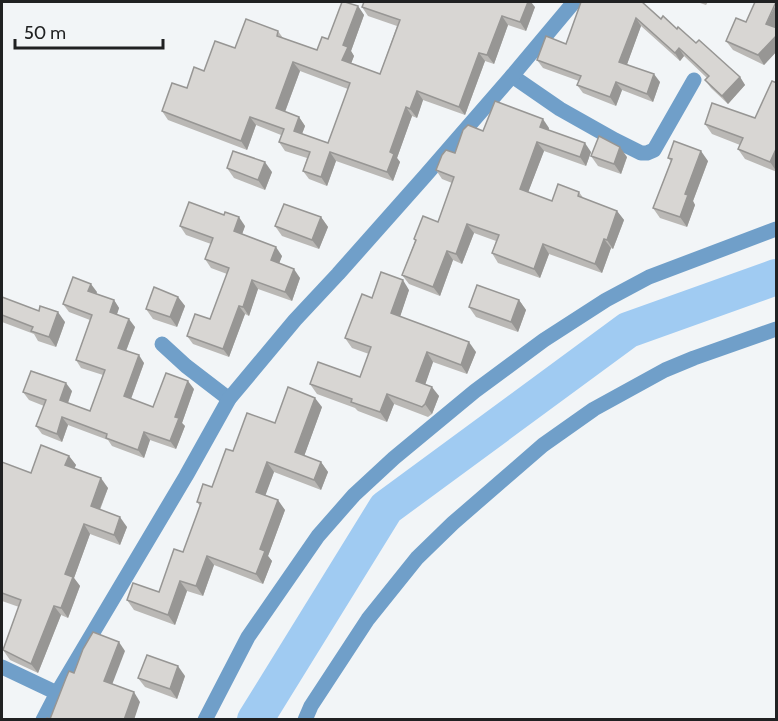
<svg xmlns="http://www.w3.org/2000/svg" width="778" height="721" font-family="Cabin,sans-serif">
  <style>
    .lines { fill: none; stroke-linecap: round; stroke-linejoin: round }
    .river { stroke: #a0cbf2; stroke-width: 36 }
    .minor { stroke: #709fc9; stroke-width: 15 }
    .wall { fill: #bab8b5; fill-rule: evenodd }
    .shaded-wall { fill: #979694 }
    .building { fill: #d8d6d3; stroke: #979694; stroke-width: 1.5; fill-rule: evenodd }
  </style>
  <rect width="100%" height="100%" fill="#f2f5f7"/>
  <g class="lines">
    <path class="river" d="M255,720L386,508L628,330L776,277"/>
    <g class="minor">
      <path d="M512,76L560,109L615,140L641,153H647L654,150L694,80"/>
      <path d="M162,344L186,366L229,399"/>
      <path d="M2,667L57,693"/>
      <path d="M43,720L57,693L186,476L229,399L295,320L338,274L425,176L512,76L574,2"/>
      <path d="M205,720L248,637L318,536L354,495L394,458L475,391L544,340L606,300L649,277L776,229"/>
      <path d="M305,720L311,706L368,619L417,558L453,523L543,445L594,409L665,370L694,358L776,329"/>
    </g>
  </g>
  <g class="wall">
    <path d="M581,2L661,19L677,29L740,77L745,85L728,104L711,88L705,80L707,78L684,56L680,61L641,26L627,64L660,82L653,102L622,90L616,106L583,93L577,85L579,81L543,68L537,60L566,44Z"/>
    <path d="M697,2H708L706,5Z"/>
    <path d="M358,6L364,15L351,51L354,56L351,63L380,74L397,26L368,16L362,7H535L526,31L508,25L494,64L485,61L465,115L423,100L417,118L412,116L397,158L400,162L393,181L336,161L327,186L309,179L303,171L307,158L285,151L279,142L281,135L256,125L247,150L168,120L162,111L187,88L204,71L235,48L278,31L283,38L317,50ZM300,71L348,89L328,143L302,134L305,126L299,117L285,112Z"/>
    <path d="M746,22L777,28V51L764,65L733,50L726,41Z"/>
    <path d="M777,83V172L745,159L738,149L740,145L712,134L705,124L755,118Z"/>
    <path d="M549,128V130L591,152L586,166L544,151L528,192L552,201L579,192L584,199L617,211L624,220L613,249L611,248L602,273L549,254L540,278L498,263L492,253L496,241L474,233L462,264L453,260L440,296L409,284L402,275L415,241L414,239L438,222L452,183L442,179L436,170L455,153L483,131Z"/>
    <path d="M591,156L627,157L621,174L598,166Z"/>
    <path d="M668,158L708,161L693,201L695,205L687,227L660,218L653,208L671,161Z"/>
    <path d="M227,168L272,172L265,190L234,178Z"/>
    <path d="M321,217L328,227L319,249L282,236L275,226Z"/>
    <path d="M180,226H245L242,234L282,256L279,263L300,278L292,301L258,289L249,316L245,314L229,357L193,344L187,336L210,319L227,274L211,268L205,259L211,244L186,235Z"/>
    <path d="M409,290L400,316L476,352L467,374L433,362L425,384L439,396L432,414L428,417L394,404L387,422L358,411L355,408L317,394L310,384L360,377L369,354L352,348L345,338L372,298Z"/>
    <path d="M97,292L96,294L114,300L119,308L117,314L135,327L126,351L144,363L131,399L153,407L194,389L182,423L185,426L176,449L150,440L144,458L112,446L108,440L68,425L62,442L42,434L36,426L44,406L29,400L23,392L72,391L68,403L90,411L103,375L81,368L76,360L90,320L69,312L63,304Z"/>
    <path d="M2,297L65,322L56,347L38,341L34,334L2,322Z"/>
    <path d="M178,297L185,306L177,327L153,319L146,309Z"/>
    <path d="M519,300L526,310L518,332L476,317L469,307Z"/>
    <path d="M322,407L304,456L321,462L328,472L321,490L274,472L265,495L285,510L268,556L272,561L263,584L214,565L203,596L187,591L175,625L134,610L127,600L159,592L183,552L200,506L197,502L212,487L233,451L275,423Z"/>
    <path d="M69,456L76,465L74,468L108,488L100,510L127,527L120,545L90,534L74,578L80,586L68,618L61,615L38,673L10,660L3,650L19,607L2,601V464L31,473Z"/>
    <path d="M185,676L177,699L145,687L138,678Z"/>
  </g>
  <g class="shaded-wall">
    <path d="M528,2H531L535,7L526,31L520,22Z"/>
    <path d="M777,2V25L773,33L766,24Z"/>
    <path d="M358,6L364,15L351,51L354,56L349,69L342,60L343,45Z"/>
    <path d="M502,16L508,25L494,64L487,55Z"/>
    <path d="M636,18L641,26L625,70L619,62Z"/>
    <path d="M777,35V51L764,65L758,55Z"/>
    <path d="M679,48L684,56L680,61L675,53Z"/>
    <path d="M479,53L485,61L465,115L459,107Z"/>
    <path d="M293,62L300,71L283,117L276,108Z"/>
    <path d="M654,74L660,82L653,102L647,94Z"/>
    <path d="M740,77L745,85L728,104L722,96Z"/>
    <path d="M616,82L622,90L616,106L610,97Z"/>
    <path d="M417,91L423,100L417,118L410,109Z"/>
    <path d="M406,107L412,116L397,158L400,162L393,181L387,172L390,152Z"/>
    <path d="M250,117L256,125L247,150L241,141Z"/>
    <path d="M299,117L305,126L300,139L294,131Z"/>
    <path d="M543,119L549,128L547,136L540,127Z"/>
    <path d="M537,142L544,151L526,198L520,189Z"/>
    <path d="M585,143L591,152L586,166L580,157Z"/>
    <path d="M620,147L627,157L621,174L614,164Z"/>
    <path d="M777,147V172L770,162Z"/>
    <path d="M701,151L708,161L693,201L695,205L687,227L680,217L685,194Z"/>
    <path d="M330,152L336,161L327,186L321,177Z"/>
    <path d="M265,162L272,172L265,190L258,180Z"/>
    <path d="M617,211L624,220L613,249L607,240Z"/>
    <path d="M239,217L245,226L240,240L234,231Z"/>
    <path d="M321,217L328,227L319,249L312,240Z"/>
    <path d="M467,224L474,233L462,264L456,254Z"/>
    <path d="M604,239L611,248L602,273L595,264Z"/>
    <path d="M543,244L549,254L540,278L534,269Z"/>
    <path d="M276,247L282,256L277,269L271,260Z"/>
    <path d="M447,251L453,260L440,296L433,287Z"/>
    <path d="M294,269L300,278L292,301L285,292Z"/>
    <path d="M252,280L258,289L249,316L243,307Z"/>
    <path d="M403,280L409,290L398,323L391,313Z"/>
    <path d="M91,284L97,292L94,299L88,291Z"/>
    <path d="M178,297L185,306L177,327L170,317Z"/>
    <path d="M114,300L119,308L115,320L110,312Z"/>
    <path d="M519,300L526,310L518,332L511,322Z"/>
    <path d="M239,306L245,314L229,357L223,349Z"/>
    <path d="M58,312L65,322L56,347L49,337Z"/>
    <path d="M129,319L135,327L124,356L118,348Z"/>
    <path d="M469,342L476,352L467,374L461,365Z"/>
    <path d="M427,352L433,362L423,391L416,381Z"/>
    <path d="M139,355L144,363L129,404L124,396Z"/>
    <path d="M188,381L194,389L182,423L185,426L176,449L170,441L175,417Z"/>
    <path d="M66,383L72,391L66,408L60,400Z"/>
    <path d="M432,387L439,396L432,414L425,404Z"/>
    <path d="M387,394L394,404L387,422L380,412Z"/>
    <path d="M315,398L322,407L302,462L295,452Z"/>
    <path d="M62,417L68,425L62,442L57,434Z"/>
    <path d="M144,432L150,440L144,458L138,450Z"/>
    <path d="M69,456L76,465L72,474L65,465Z"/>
    <path d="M267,462L274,472L263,502L256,492Z"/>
    <path d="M321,462L328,472L321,490L314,480Z"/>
    <path d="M101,478L108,488L97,516L91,506Z"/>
    <path d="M278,500L285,510L268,556L272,561L263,584L256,574L260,549Z"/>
    <path d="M120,517L127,527L120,545L114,535Z"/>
    <path d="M84,524L90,534L74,578L80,586L68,618L61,608L65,574Z"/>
    <path d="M207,556L214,565L203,596L196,586Z"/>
    <path d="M180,581L187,591L175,625L168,615Z"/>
    <path d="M54,606L61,615L38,673L31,664Z"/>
    <path d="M119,642L125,651L110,690L104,681Z"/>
    <path d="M178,666L185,676L177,699L170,689Z"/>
    <path d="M134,692L140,702L134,720H124Z"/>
  </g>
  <g class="building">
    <path d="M342,2H345L358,6L343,45L348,47L342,60L380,74L400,20L362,7L364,2H528L520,22L502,16L487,55L479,53L459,107L417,91L410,109L406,107L390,152L394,154L387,172L330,152L321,177L303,171L310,152L279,142L284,129L250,117L241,141L162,111L172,83L187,88L194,67L204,71L215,41L235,48L246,19L278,31L277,36L317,50L322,37L328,39ZM293,62L350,83L328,143L294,131L299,117L276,108Z"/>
    <path d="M581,2H642L661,19L663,16L677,29L678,27L696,43L699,40L740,77L722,96L705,80L709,76L679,48L675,53L636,18L619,62L654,74L647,94L616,82L610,97L577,85L581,76L537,60L546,36L566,44Z"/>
    <path d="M755,2H776L766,24L777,28V35L758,55L726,41L736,18L746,22Z"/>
    <path d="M772,81L777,83V147L770,162L738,149L743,138L705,124L712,103L755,118Z"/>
    <path d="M495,101L543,119L540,127L585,143L580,157L537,142L520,189L552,201L558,184L579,192L578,196L617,211L607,240L604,239L595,264L543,244L534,269L492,253L499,235L467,224L456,254L447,251L433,287L402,275L416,240L414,239L423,216L438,222L454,177L436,170L442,155L446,150L455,153L463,130L468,125L483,131Z"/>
    <path d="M599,136L620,147L614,164L591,156Z"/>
    <path d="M674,141L701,151L685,194L688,195L680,217L653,208L672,159L668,158Z"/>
    <path d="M233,151L265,162L258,180L227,168Z"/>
    <path d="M189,202L224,215L225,212L239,217L234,231L276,247L271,260L294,269L285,292L252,280L243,307L239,306L223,349L187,336L195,314L210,319L229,268L205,259L213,238L180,226Z"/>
    <path d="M284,204L321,217L312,240L275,226Z"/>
    <path d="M381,272L403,280L391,313L469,342L461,365L427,352L416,381L432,387L425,404L422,407L387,394L380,412L351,402L352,399L310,384L318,362L360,377L371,347L345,338L362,294L372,298Z"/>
    <path d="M73,277L91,284L88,291L114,300L110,312L129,319L118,348L139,355L124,396L153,407L166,373L188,381L175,417L179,418L170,441L144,432L138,450L106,438L107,434L62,417L57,434L36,426L46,400L23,392L31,371L66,383L60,400L90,411L105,370L76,360L92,315L63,304Z"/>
    <path d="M477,285L519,300L511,322L469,307Z"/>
    <path d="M154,287L178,297L170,317L146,309Z"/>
    <path d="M2,297L39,311L40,306L58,312L49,337L31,331L33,327L2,315Z"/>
    <path d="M288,387L315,398L295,452L321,462L314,480L267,462L256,492L278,500L260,549L265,551L256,574L207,556L196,586L180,581L168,615L127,600L133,583L159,592L174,549L183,552L201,503L197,502L203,484L212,487L226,449L233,451L247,413L275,423Z"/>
    <path d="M41,445L69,456L65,465L101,478L91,506L120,517L114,535L84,524L65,574L73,577L61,608L54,606L31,664L3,650L21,600L2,593V462L31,473Z"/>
    <path d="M93,632L119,642L104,681L134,692L124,720H46L47,718L50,719L66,678L69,671L74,673L83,649Z"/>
    <path d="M147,655L178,666L170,689L138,678Z"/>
  </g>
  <rect width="778" height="721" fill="none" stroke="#202122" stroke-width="6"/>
  <path d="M15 39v9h148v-9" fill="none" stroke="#202122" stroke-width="3"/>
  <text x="24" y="39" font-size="18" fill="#202122" stroke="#f2f5f7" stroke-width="4.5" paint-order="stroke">50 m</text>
</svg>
